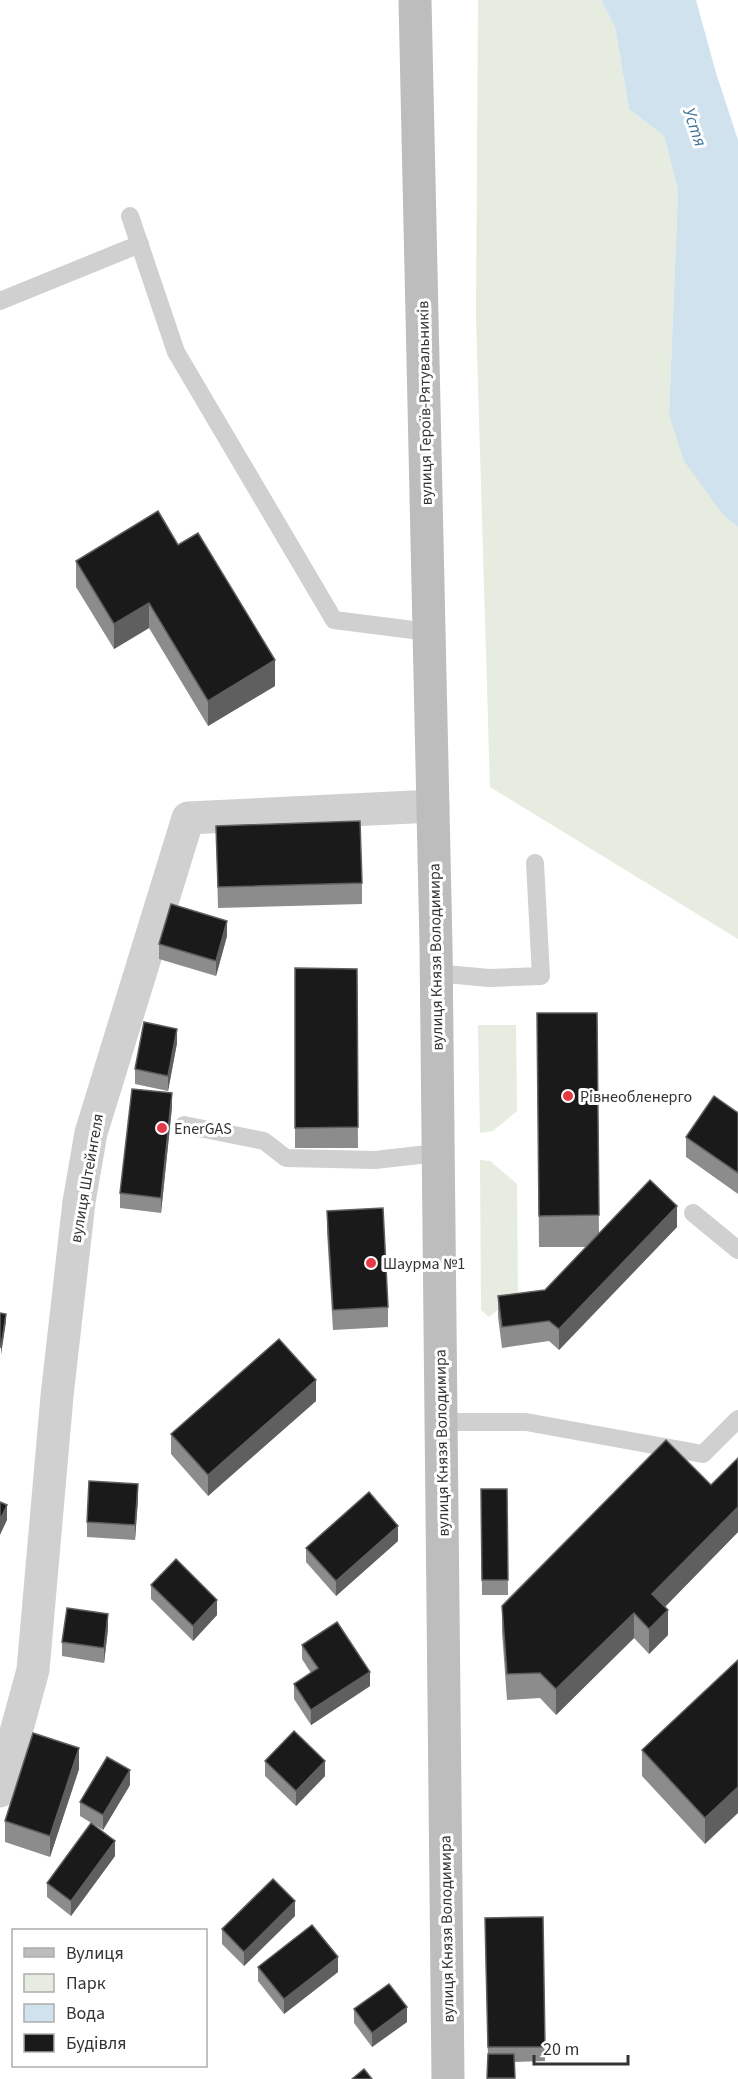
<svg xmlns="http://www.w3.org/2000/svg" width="738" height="2079" font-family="'Source Sans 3',sans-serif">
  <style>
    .green { fill: #e6ecdf }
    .water { fill: #cfe2ee }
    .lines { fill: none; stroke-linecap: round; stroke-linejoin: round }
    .service { stroke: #d0d0d0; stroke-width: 18 }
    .minor { stroke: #d0d0d0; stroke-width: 33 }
    .secondary { stroke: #bdbdbd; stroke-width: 33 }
    .wall { fill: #8c8c8c }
    .shaded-wall { fill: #5f5f5f }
    .building { fill: #1a1a1a; stroke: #5f5f5f; stroke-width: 1.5 }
    .poi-dot { fill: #e63946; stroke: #fff; stroke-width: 2 }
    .labels { text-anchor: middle; stroke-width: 6; stroke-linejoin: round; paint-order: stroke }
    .street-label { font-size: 16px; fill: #333; stroke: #fff }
    .poi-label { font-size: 16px; fill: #333; stroke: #fff; text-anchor: start }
    .water-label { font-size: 18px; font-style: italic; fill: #3f7597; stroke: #fff }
  </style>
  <rect width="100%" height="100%" fill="#fff"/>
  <g class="green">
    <path d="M478,0H601L615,27L629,109L664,136L678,190L669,415L724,516L738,527V939L490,787L476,318Z"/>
    <path d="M478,1025H516L517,1111L493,1131L480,1133Z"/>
    <path d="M480,1160L490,1161L517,1184L518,1295L489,1317L481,1310Z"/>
  </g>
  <path class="water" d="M601,0H696L716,73L738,140V527L724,516L684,461L669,415L678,190L664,136L629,109L615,27Z"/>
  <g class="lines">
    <g class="service">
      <path d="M130,216L176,352L334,620L429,632"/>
      <path d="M0,301L140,244"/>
      <path d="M435,973L489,978L541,976L535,863"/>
      <path d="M184,1125L264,1141L286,1158L375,1160L437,1153"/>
      <path d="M693,1213L738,1250"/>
      <path d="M441,1422H526L703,1454L738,1419"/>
    </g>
    <path class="minor" d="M0,1791L33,1670L57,1396L79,1202L91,1133L188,818L433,806"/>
    <path class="secondary" d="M415,0L436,945L448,2079"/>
  </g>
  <g class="wall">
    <path d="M178,545L275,686L208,726L149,628L114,649L76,587V561Z"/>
    <path d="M216,826L362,883V904L218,908Z"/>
    <path d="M227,936L216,976L159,959V944Z"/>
    <path d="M295,968L357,969L358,1148H295Z"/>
    <path d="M537,1013H597L599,1234L677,1227L559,1350L549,1341L502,1348L498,1317V1296L545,1290L587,1247H539Z"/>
    <path d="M177,1043L168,1091L135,1084V1069Z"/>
    <path d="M172,1107L161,1213L120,1208V1193Z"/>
    <path d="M738,1113V1194L686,1157V1137Z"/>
    <path d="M327,1211L388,1307V1327L333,1330L327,1232Z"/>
    <path d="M316,1401L208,1496L171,1454V1434Z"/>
    <path d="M738,1458V1532L665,1607L668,1635L649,1654L634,1638L556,1715L540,1698L507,1700L502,1632V1606L711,1485Z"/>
    <path d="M481,1489H507L508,1595H482Z"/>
    <path d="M138,1499L135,1540L87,1537V1522Z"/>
    <path d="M398,1541L336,1596L306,1562V1548Z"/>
    <path d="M151,1585L217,1615L193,1641L151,1599Z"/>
    <path d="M108,1629L104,1663L62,1656V1642Z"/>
    <path d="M302,1645L370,1686L311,1725L294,1699V1684L311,1673L302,1659Z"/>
    <path d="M738,1660L705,1844L642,1776V1750Z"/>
    <path d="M265,1761L325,1776L296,1806L265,1776Z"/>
    <path d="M79,1769L50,1857L5,1842V1821Z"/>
    <path d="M130,1785L103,1830L80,1816V1802Z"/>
    <path d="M115,1856L71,1916L47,1897V1883Z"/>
    <path d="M295,1916L244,1966L222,1944V1929Z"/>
    <path d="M543,1917L545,2061L514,2062L515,2079H487L488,2058L485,1933Z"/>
    <path d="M258,1967L338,1972L284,2014L258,1981Z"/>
    <path d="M354,2009L407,2022L372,2047L354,2023Z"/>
  </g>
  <g class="shaded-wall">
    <path d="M149,603V628L114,649V624Z"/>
    <path d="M275,660V686L208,726V701Z"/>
    <path d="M227,921V936L216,976V961Z"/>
    <path d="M177,1029V1043L168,1091V1076Z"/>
    <path d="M172,1093V1107L161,1213V1198Z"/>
    <path d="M677,1206V1227L559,1350V1329Z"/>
    <path d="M6,1314V1322L1,1355V1347Z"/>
    <path d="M316,1380V1401L208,1496V1475Z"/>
    <path d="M138,1484V1499L135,1540V1525Z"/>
    <path d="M7,1505V1520L0,1535V1520Z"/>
    <path d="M738,1507V1532L652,1620V1594Z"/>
    <path d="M398,1526V1541L336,1596V1581Z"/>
    <path d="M217,1600V1615L193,1641V1626Z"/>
    <path d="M668,1610V1635L649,1654V1629Z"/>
    <path d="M634,1613V1638L556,1715V1689Z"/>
    <path d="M108,1614V1629L104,1663V1648Z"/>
    <path d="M370,1672V1686L311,1725V1710Z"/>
    <path d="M79,1748V1769L50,1857V1836Z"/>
    <path d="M325,1761V1776L296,1806V1791Z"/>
    <path d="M130,1770V1785L103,1830V1815Z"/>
    <path d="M738,1787V1813L705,1844V1818Z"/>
    <path d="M115,1841V1856L71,1916V1901Z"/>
    <path d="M295,1901V1916L244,1966V1952Z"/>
    <path d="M338,1957V1972L284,2014V1999Z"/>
    <path d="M407,2007V2022L372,2047V2033Z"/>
  </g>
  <g class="building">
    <path d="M158,511L178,545L198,533L275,660L208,701L149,603L114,624L76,561Z"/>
    <path d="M360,821L362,883L218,887L216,826Z"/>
    <path d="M171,904L227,921L216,961L159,944Z"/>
    <path d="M295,968L357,969L358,1127L295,1128Z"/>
    <path d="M537,1013H597L599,1215L539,1216Z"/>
    <path d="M144,1022L177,1029L168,1076L135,1069Z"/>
    <path d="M132,1089L172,1093L161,1198L120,1193Z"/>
    <path d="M714,1096L738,1113V1173L686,1137Z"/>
    <path d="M650,1180L677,1206L559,1329L549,1321L502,1327L498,1296L545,1290Z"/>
    <path d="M383,1208L388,1307L333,1310L327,1211Z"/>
    <path d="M0,1313L6,1314L1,1347H0Z"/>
    <path d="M279,1339L316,1380L208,1475L171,1434Z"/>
    <path d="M666,1440L711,1485L738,1458V1507L652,1594L668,1610L649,1629L634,1613L556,1689L540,1673L507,1674L502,1606Z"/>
    <path d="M89,1481L138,1484L135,1525L87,1522Z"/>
    <path d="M481,1489H507L508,1580H482Z"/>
    <path d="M369,1492L398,1526L336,1581L306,1548Z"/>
    <path d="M0,1502L7,1505L0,1520Z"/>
    <path d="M176,1559L217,1600L193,1626L151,1585Z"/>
    <path d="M67,1608L108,1614L104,1648L62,1642Z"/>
    <path d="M337,1622L370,1672L311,1710L294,1684L318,1668L302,1645Z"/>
    <path d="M738,1660V1787L705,1818L642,1750Z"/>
    <path d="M294,1731L325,1761L296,1791L265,1761Z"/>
    <path d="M33,1733L79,1748L50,1836L5,1821Z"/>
    <path d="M107,1757L130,1770L103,1815L80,1802Z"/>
    <path d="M91,1823L115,1841L71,1901L47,1883Z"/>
    <path d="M273,1879L295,1901L244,1952L222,1929Z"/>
    <path d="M543,1917L545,2047H488L485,1918Z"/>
    <path d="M312,1925L338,1957L284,1999L258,1967Z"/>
    <path d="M389,1984L407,2007L372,2033L354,2009Z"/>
    <path d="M488,2054H514L515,2078H487Z"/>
    <path d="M364,2069L372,2079H352Z"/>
  </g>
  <g class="poi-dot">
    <circle cx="568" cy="1096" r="6"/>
    <circle cx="162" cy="1128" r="6"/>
    <circle cx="371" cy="1263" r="6"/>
  </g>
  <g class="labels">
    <g class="street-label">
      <text transform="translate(424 403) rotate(-91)" y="6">вулиця Героїв-Рятувальників</text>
      <text transform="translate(435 957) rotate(-91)" y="6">вулиця Князя Володимира</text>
      <text transform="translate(86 1178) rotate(-80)" y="6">вулиця Штейнгеля</text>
      <text transform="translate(441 1443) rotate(-91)" y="6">вулиця Князя Володимира</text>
      <text transform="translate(446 1929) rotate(-91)" y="6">вулиця Князя Володимира</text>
    </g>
    <g class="poi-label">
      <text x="580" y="1102">Рівнеобленерго</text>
      <text x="174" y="1134">EnerGAS</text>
      <text x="383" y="1269">Шаурма №1</text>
    </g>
    <g class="water-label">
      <text transform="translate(695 127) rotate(71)" y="6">Устя</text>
    </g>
  </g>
  <rect x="12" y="1929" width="195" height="138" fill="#ffffff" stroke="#adadad" stroke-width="1.5"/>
  <rect x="24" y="1948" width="30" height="9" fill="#bdbdbd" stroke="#adadad" stroke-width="1.5"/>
  <text x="66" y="1959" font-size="18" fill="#333333">Вулиця</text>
  <rect x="24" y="1974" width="30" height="18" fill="#e6ecdf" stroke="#adadad" stroke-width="1.5"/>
  <text x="66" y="1989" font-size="18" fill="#333333">Парк</text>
  <rect x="24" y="2004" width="30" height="18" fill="#cfe2ee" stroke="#adadad" stroke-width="1.5"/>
  <text x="66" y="2019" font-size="18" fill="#333333">Вода</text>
  <rect x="24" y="2034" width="30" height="18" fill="#1a1a1a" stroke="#adadad" stroke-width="1.5"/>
  <text x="66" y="2049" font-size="18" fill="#333333">Будівля</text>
  <path d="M534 2055v9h94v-9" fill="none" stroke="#333333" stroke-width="3"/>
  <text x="543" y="2055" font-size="18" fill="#333333" stroke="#ffffff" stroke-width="4.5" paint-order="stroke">20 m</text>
</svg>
